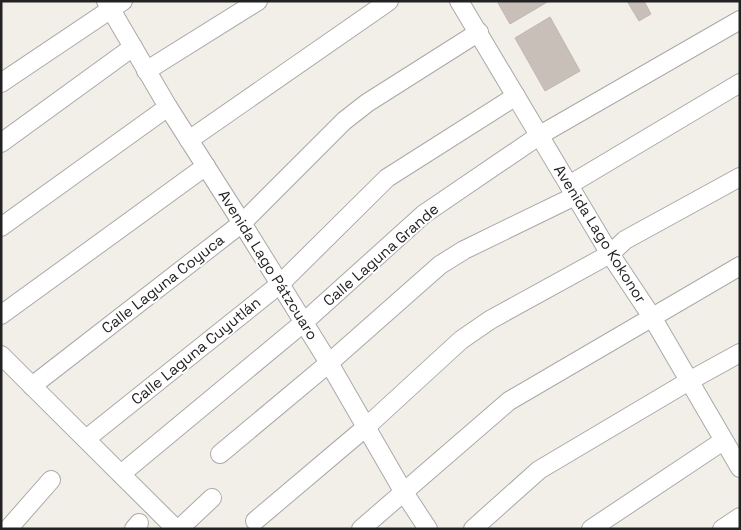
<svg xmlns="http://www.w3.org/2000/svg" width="741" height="530" font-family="'Space Grotesk',sans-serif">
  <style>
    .building { fill: #c7bfb8; stroke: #c4b6ab }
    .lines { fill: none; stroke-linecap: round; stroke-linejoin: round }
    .minor-casing { stroke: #a9a9a9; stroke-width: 20 }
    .minor { stroke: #fff; stroke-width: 18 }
    .labels { text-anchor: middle; stroke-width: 4; stroke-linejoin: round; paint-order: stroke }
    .street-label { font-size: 15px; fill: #222; stroke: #fff }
  </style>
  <rect width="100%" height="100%" fill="#f2efe9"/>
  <g class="building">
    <path d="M501,1H549L510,24L498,3Z"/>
    <path d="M627,1H644L651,14L639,21Z"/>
    <path d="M550,17L580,71L545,91L515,38Z"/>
  </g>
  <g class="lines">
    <defs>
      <g id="minor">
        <path d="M106,1L168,107L242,223L329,363L403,491L428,529"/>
        <path d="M459,1L610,254L652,317L740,468"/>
        <path d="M146,71L258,1"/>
        <path d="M1,83L123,1"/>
        <path d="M189,140L389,1"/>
        <path d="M1,143L133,47"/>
        <path d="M569,185L740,83"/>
        <path d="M1,227L168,107"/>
        <path d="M1,315L206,166"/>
        <path d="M1,355L176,529"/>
        <path d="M32,386L242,223L344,121L367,103L479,32"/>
        <path d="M86,439L280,284L387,178L516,96"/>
        <path d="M220,454L329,363L440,265L464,250L575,196"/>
        <path d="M121,474L303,323L424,214L540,135L740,20"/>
        <path d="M255,521L365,428L461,340L490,320L610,254L625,240L740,177"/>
        <path d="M8,529L51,480"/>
        <path d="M134,529L139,523"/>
        <path d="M179,529L212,498"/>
        <path d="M361,529L509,401L740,266"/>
        <path d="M473,529L539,470L689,381L740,353"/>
        <path d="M591,529L723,441"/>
        <path d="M722,529L740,517"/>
      </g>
    </defs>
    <use href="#minor" class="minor-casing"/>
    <use href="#minor" class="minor"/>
  </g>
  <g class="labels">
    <g class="street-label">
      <text transform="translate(600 234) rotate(58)" y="5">Avenida Lago Kokonor</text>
      <text transform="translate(381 255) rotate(-41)" y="5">Calle Laguna Grande</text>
      <text transform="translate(268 265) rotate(58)" y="5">Avenida Lago Pátzcuaro</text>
      <text transform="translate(163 284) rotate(-38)" y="5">Calle Laguna Coyuca</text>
      <text transform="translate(196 351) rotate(-39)" y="5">Calle Laguna Cuyutlán</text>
    </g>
  </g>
  <rect width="741" height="530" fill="none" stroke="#222222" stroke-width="5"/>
</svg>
